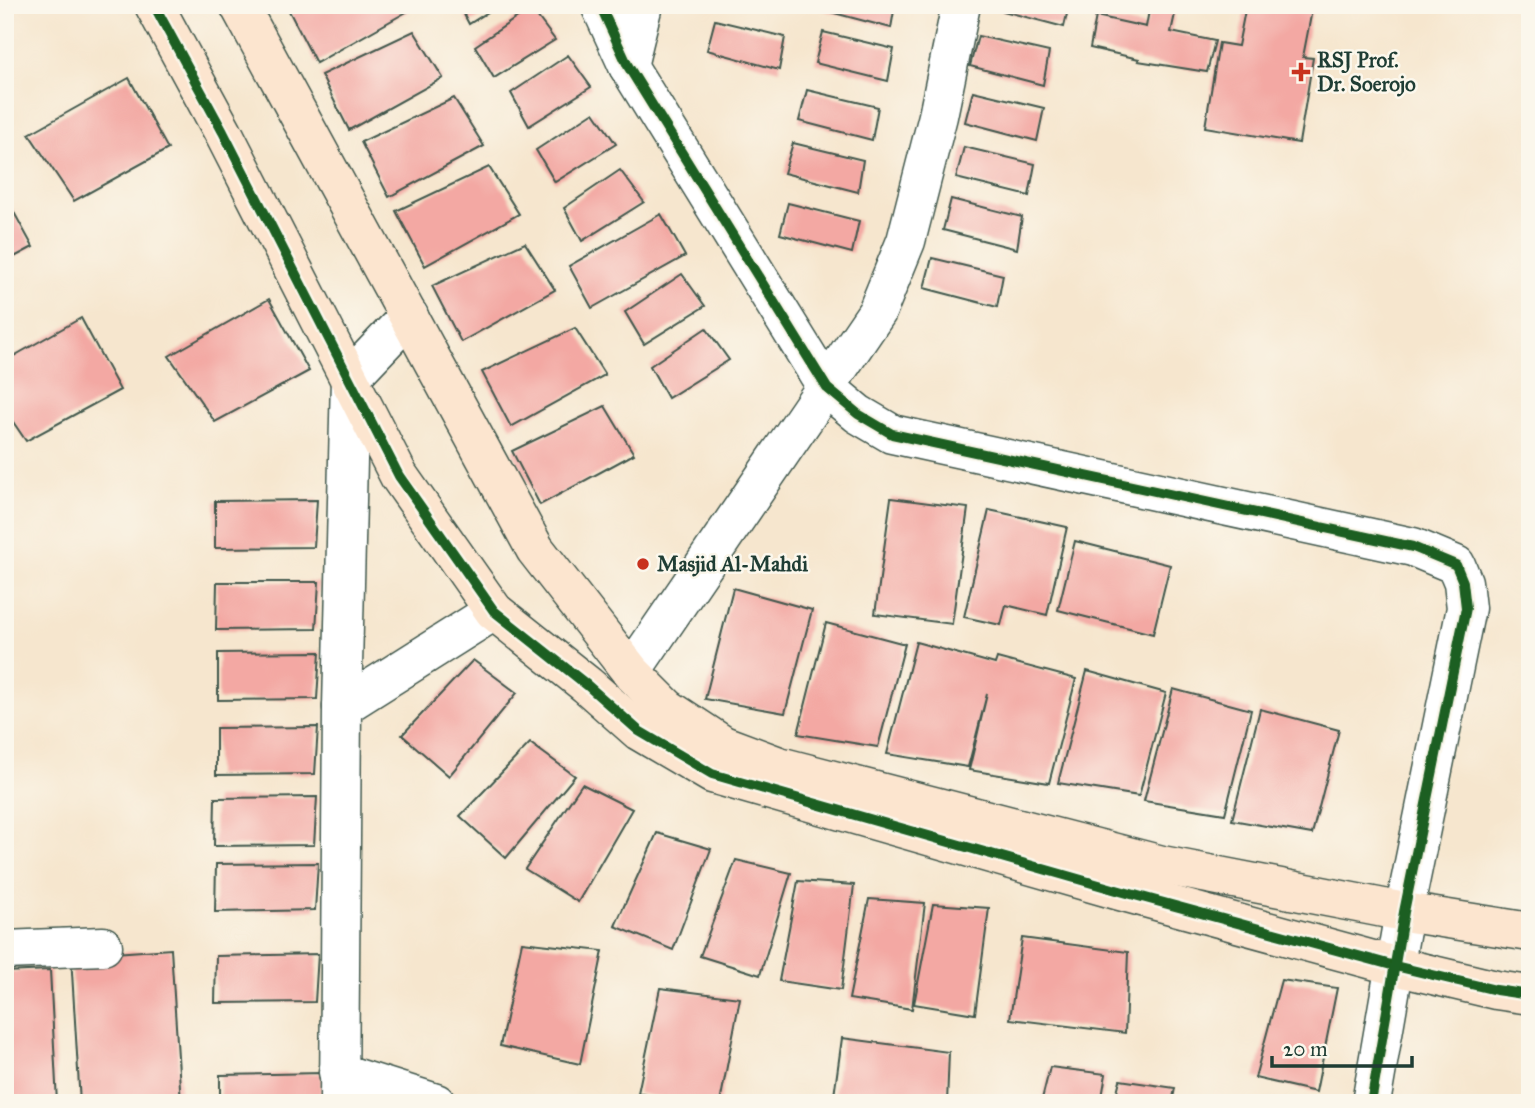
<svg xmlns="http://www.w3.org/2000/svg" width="1535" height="1108" font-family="'IM FELL Great Primer',serif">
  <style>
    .building { fill: #f3a8a3 }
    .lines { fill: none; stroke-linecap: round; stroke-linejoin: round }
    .street-casing { stroke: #3f564b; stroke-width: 41 }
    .secondary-casing { stroke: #3f564b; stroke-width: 41 }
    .street { stroke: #fff; stroke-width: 38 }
    .secondary { stroke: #fce5cf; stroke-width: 38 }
    .cycleway-casing { stroke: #fbf7ec; stroke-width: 15 }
    .cycleway { stroke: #1b5e20; stroke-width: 10 }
    .poi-dot { fill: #c8321e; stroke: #fbf7ec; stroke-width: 2.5 }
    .labels { text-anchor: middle; stroke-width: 5; stroke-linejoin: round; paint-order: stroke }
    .poi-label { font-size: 21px; font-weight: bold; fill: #1f3d34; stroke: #fbf7ec; text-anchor: start }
  </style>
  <rect width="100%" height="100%" fill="#fbf7ec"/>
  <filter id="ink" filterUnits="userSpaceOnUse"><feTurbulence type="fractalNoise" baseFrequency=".0143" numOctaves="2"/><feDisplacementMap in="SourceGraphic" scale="14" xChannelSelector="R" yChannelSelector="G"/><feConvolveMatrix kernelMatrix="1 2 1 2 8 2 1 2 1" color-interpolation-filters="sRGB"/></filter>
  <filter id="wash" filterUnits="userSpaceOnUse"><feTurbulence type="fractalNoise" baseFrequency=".00686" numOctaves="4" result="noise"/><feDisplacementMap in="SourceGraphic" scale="28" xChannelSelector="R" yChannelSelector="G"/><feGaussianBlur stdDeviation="1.57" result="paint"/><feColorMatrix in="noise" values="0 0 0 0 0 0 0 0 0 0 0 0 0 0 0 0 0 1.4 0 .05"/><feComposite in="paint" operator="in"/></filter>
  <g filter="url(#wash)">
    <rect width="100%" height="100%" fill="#f6e6ce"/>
    <g id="blocks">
      <g class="building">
        <path d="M291,5H407L410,10L316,63L287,7Z"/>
        <path d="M459,5H499L469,24Z"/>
        <path d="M820,5H895L891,28L819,9Z"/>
        <path d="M993,5H1069L1064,27L992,8Z"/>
        <path d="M1150,5H1177L1171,32L1215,41L1207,72L1138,61L1139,59L1090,48L1096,16L1146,27Z"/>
        <path d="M1246,5H1313L1303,57L1313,58L1299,143L1205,127L1219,43L1238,46Z"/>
        <path d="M531,8L555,40L494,78L475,46Z"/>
        <path d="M715,20L785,37L779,70L707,50Z"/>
        <path d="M414,31L443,78L349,130L321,75Z"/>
        <path d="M823,32L894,49L888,81L815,63Z"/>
        <path d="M978,36L1049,52L1043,85L970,66Z"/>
        <path d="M568,55L591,87L529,126L511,93Z"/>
        <path d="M129,78L168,149L74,201L29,134Z"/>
        <path d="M807,90L878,107L872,140L799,121Z"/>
        <path d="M973,91L1044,108L1037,141L965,122Z"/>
        <path d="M454,98L484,146L389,197L361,142Z"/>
        <path d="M594,112L616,144L555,182L536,150Z"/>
        <path d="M793,143L863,160L858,192L784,173Z"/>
        <path d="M964,147L1035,164L1029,196L956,178Z"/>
        <path d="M489,167L519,214L425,266L396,211Z"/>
        <path d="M620,170L644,202L582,241L564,208Z"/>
        <path d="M5,196L33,247L5,262Z"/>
        <path d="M951,199L1022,217L1017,249L943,230Z"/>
        <path d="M788,203L859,221L852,253L780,234Z"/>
        <path d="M661,214L685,256L592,308L569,266Z"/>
        <path d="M525,243L555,290L461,342L432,286Z"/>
        <path d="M932,258L1003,275L997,307L924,288Z"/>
        <path d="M682,274L705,306L644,344L625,312Z"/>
        <path d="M269,299L309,371L215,422L169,356Z"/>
        <path d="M81,318L120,390L26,441L5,410V361Z"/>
        <path d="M575,328L605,375L511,427L482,372Z"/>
        <path d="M706,328L729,360L668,398L650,366Z"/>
        <path d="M605,406L634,454L540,505L512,451Z"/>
        <path d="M891,498L968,508L952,624L875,614Z"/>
        <path d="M317,500L314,547L215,548V501Z"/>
        <path d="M989,510L1067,527L1047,615L1006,605L1001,625L964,617Z"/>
        <path d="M1075,541L1170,565L1153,634L1058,610Z"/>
        <path d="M217,582H319L316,629L216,630Z"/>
        <path d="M733,588L812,610L785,713L705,699Z"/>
        <path d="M826,623L905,644L878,747L798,734Z"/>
        <path d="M916,642L995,664L997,658L1076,679L1049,783L969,770L987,694L968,767L887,754Z"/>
        <path d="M320,652L317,699L218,700V653Z"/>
        <path d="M473,660L517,693L449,776L402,735Z"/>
        <path d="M1087,671L1166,693L1139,796L1058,783Z"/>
        <path d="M1173,689L1251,710L1225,814L1144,801Z"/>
        <path d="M1260,709L1339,730L1312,834L1232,820Z"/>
        <path d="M318,727L315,774L216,775V728Z"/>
        <path d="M530,743L575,776L506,858L460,816Z"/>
        <path d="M582,784L632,809L578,902L525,869Z"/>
        <path d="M317,797L314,845L214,846L215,798Z"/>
        <path d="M657,833L711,849L673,950L615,926Z"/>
        <path d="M736,860L791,873L760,975L700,956Z"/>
        <path d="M318,863L315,910L215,912L216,864Z"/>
        <path d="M798,881L854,885L841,990L779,981Z"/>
        <path d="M869,899L925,903L912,1009L849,999Z"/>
        <path d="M933,904L989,908L975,1014L914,1004Z"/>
        <path d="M1022,938L1128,952L1125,1033L1010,1019Z"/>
        <path d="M522,942L603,951L580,1064L500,1046Z"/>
        <path d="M171,949L181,1103H80L71,956Z"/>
        <path d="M318,954L315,1002L215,1003L216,956Z"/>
        <path d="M50,970L57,1103H5V972Z"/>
        <path d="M1281,980L1337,988L1316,1092L1255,1078Z"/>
        <path d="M660,988L740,998L720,1103H683L638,1093Z"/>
        <path d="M842,1038L949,1052L947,1103H833Z"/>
        <path d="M1050,1067L1106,1074L1101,1103H1041Z"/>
        <path d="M322,1073L320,1103H220V1075Z"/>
        <path d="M1120,1080L1175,1088L1172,1103H1114Z"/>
      </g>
    </g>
  </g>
  <g filter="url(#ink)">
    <use href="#blocks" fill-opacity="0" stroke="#3f564b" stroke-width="2"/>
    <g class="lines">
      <defs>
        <g id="street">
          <path d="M600,5L628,66L827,388L858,414L892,434L1413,547L1456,565L1463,582L1466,608L1404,912L1371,1103"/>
          <path d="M628,66L643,5"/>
          <path d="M631,672L877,312L906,241L938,116L961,5"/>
          <path d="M342,707L494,611"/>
          <path d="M5,950L103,946"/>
          <path d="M338,1072L436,1103"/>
          <path d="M339,1103L342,707L350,378L409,316"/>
        </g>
        <g id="secondary">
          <path d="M154,5L223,132L399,476L494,611L587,685L639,731L712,774L1120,891L1395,966L1496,990L1530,995"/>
          <path d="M239,5L535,549L631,672L667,708L723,745L779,766L1162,865L1404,912L1530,932"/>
        </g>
      </defs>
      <use href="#street" class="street-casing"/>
      <use href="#secondary" class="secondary-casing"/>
      <use href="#street" class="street"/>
      <use href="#secondary" class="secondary"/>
      <defs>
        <g id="cycleway">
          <path d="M154,5L223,132L399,476L494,611L587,685L639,731L712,774L1120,891L1395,966L1496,990L1530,995"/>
          <path d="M600,5L628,66L827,388L858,414L892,434L1413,547L1456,565L1463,582L1466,608L1404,912L1371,1103"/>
        </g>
      </defs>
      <use href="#cycleway" class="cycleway-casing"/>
      <use href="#cycleway" class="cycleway"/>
    </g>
  </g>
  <g class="poi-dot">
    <path d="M1297.5 61.5h7v7h7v7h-7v7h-7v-7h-7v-7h7z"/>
    <circle cx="643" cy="564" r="7"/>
  </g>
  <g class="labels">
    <g class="poi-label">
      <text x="1317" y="67">RSJ Prof.<tspan x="1317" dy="24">Dr. Soerojo</tspan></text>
      <text x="657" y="571">Masjid Al-Mahdi</text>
    </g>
  </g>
  <rect width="1535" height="1108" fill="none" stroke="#fbf7ec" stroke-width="28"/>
  <path d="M1272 1056v10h140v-10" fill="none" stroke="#1f3d34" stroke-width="3.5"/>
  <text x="1283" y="1056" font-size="21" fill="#1f3d34" stroke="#fbf7ec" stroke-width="5" paint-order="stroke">20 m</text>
</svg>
